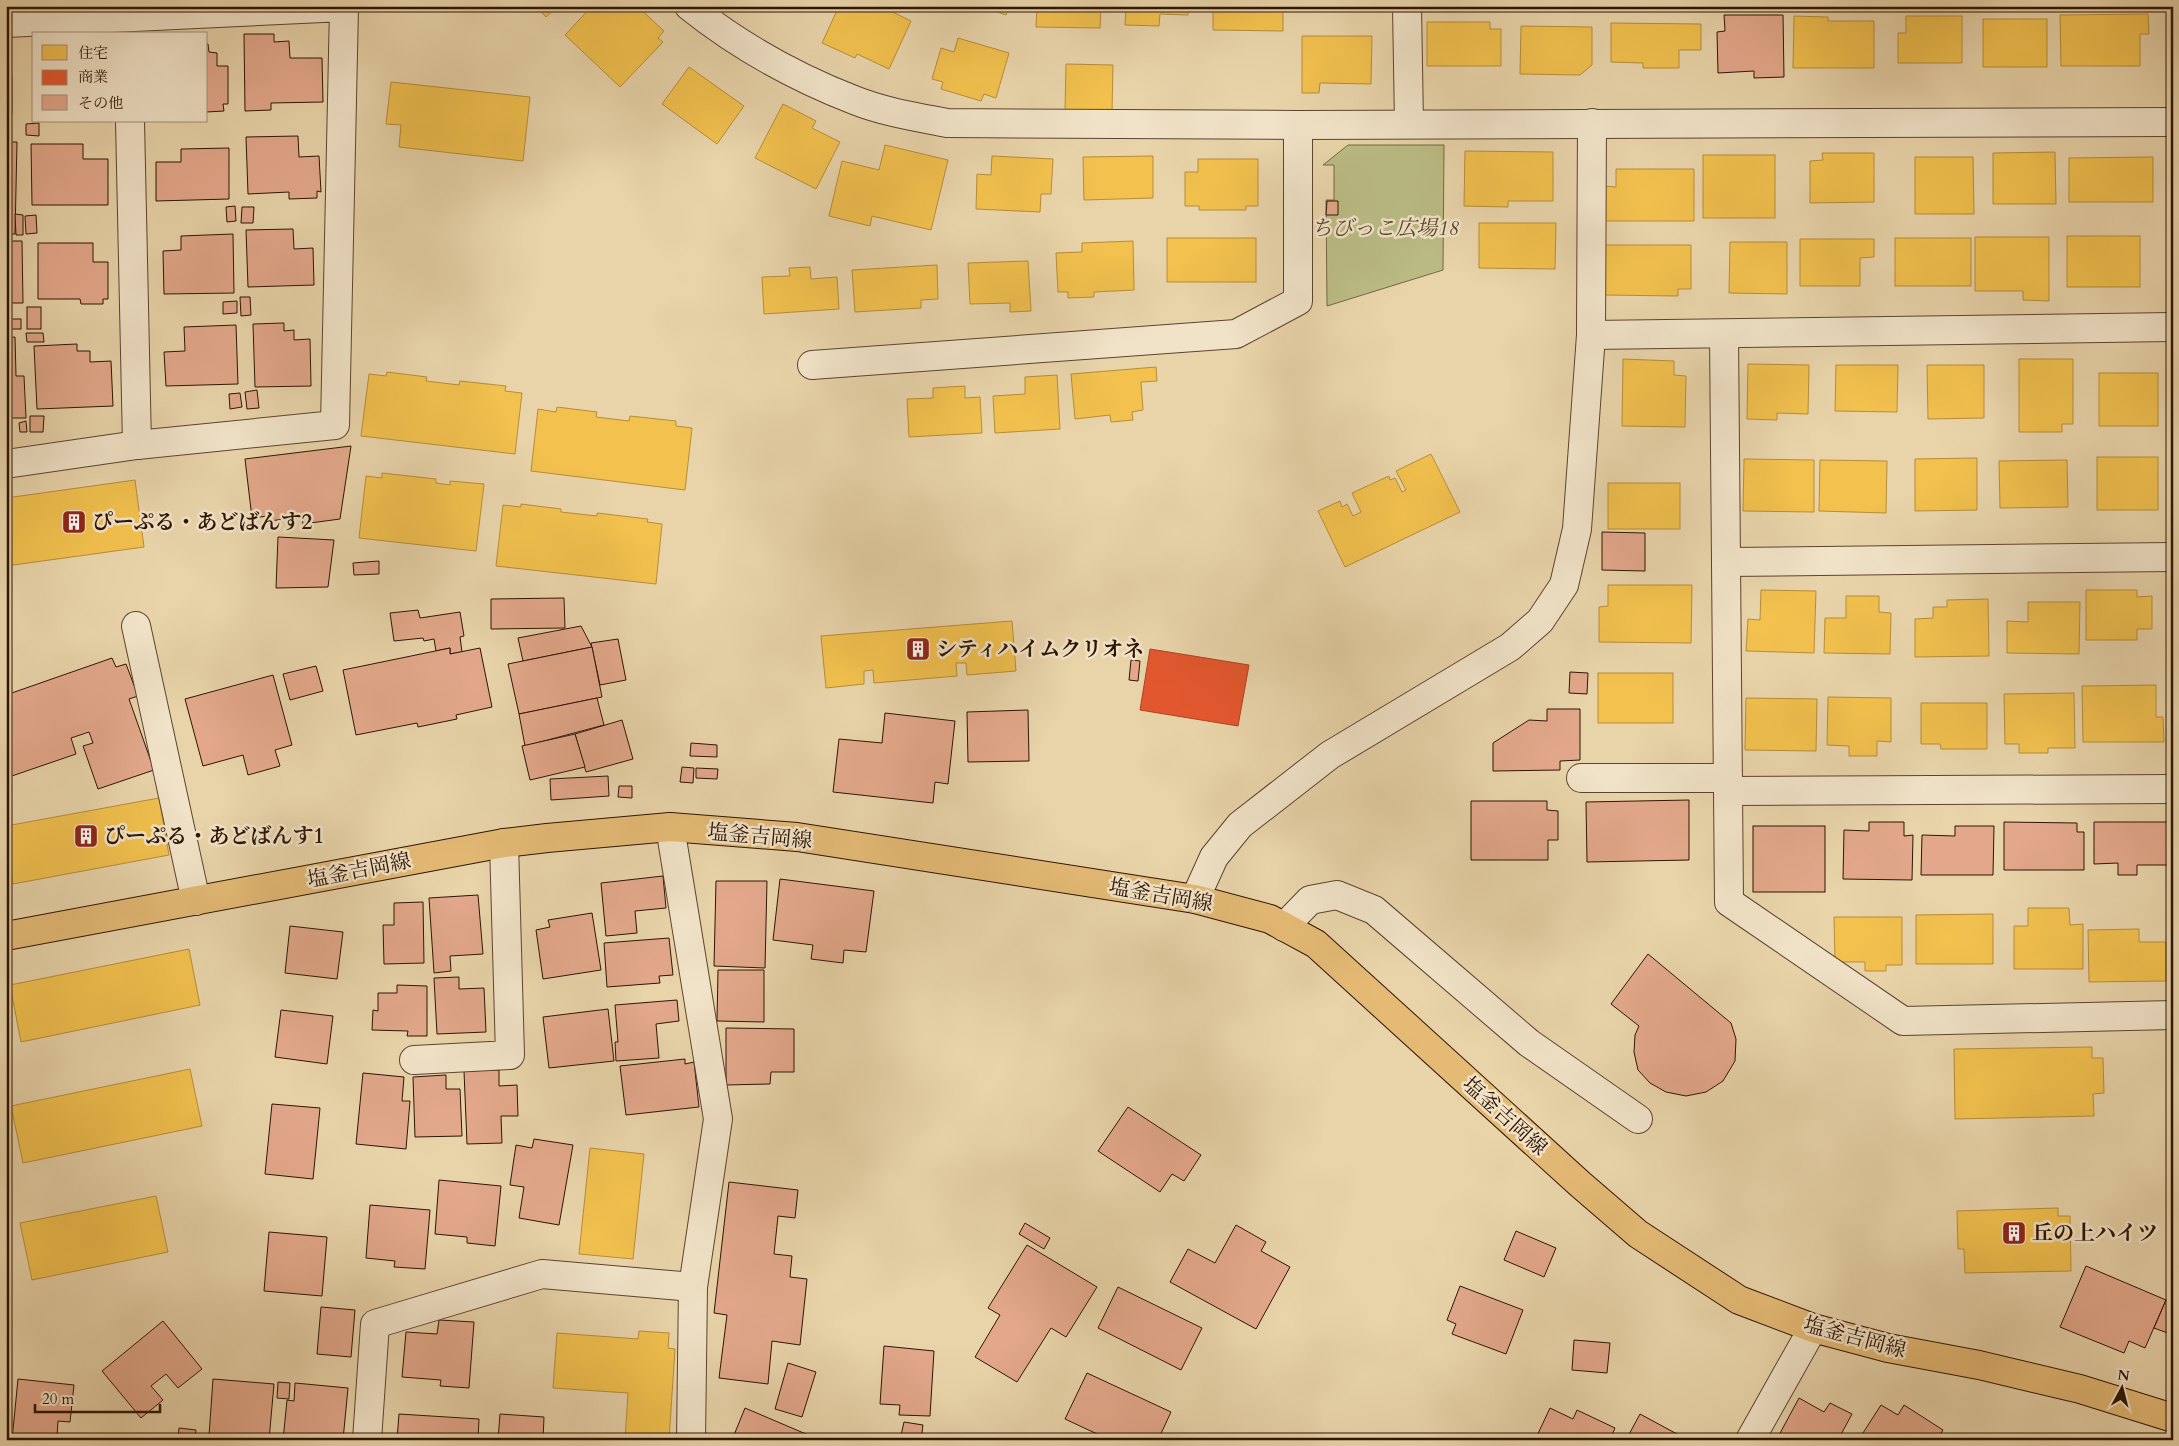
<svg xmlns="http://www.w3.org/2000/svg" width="2179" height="1446" font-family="Cardo,'Noto Serif JP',serif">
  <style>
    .green { fill: #bbbc85; stroke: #746844 }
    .homes { fill: #f2c14e; stroke: #b78d38 }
    .shops { fill: #e4572e; stroke: #ad4321 }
    .building { fill: #e3a88b; stroke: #2d1403 }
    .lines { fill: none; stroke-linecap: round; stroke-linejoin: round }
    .minor-casing { stroke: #5c442d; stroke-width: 30 }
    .primary-casing { stroke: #2d1403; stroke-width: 30 }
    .minor { stroke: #f1e3c8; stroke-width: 28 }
    .primary { stroke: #e4ba75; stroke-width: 28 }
    .labels { text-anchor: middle; stroke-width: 5; stroke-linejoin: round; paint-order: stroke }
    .park-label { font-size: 21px; font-style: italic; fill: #58462a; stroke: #f1e3c8 }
    .poi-label { font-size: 21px; font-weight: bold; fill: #2d1403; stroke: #f1e3c8; text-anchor: start }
    .street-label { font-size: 21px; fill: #2d1403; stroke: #f1e3c8 }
  </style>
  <rect width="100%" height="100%" fill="#e9d4aa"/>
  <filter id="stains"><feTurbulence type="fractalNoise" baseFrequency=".004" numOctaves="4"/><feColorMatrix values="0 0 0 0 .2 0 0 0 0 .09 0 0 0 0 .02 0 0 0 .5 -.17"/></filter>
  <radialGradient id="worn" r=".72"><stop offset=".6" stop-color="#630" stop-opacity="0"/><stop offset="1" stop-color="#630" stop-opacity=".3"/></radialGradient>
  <path class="green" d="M1348,145H1444L1443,270L1327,306L1326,200H1334V165H1323Z"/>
  <g class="homes">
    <path d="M536,6H558L546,17Z"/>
    <path d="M592,6H637L664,31L658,38L663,42L620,87L565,35Z"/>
    <path d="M839,6H880L911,21L889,69L857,54L855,58L822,43Z"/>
    <path d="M979,6H1009L1006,15Z"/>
    <path d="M1037,6H1101L1100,28L1036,27Z"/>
    <path d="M1126,6H1188V15L1160,14L1159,26L1125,25Z"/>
    <path d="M1213,6H1283V31L1213,30Z"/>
    <path d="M2148,14L2149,34H2140V66H2061L2060,15Z"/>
    <path d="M1794,16L1828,17V21H1874V68H1793Z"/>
    <path d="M1906,16H1962V63H1898V33H1906Z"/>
    <rect x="1983" y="19" width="64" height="48"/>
    <path d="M1427,22H1490V29H1501V66H1427Z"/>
    <path d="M1611,23L1701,24V50H1679V68H1643V63L1611,62Z"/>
    <path d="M1521,26L1592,27V65L1580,75L1520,74Z"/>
    <path d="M1302,36H1372L1371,84L1320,83L1319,93H1302Z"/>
    <path d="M958,38L1009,53L996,98L984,94L981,101L941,89L943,82L932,79L941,48L954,52Z"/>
    <path d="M1066,64L1113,65L1112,112L1065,111Z"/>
    <path d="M689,67L744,106L717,144L662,104Z"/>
    <path d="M391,82L530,97L523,161L399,147L401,125L386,124Z"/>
    <path d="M783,104L816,121L812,128L840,142L816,189L755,158Z"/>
    <path d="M885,145L948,160L931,230L872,216L870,226L829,216L842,161L879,170Z"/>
    <path d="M1465,151L1553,152V201H1508V207L1464,206Z"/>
    <path d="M2055,152L2056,204H1993V153Z"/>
    <path d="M1822,153H1874V202L1810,203V161L1823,160Z"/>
    <rect x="1703" y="155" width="72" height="63"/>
    <path d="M992,156L1053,159L1051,194H1041L1040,212L976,209L977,174L991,175Z"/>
    <path d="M1153,156V198L1084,200L1083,157Z"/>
    <path d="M1915,157H1973L1974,214H1915Z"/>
    <path d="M2153,157V202H2069V158Z"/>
    <path d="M1198,159H1258V206H1246V210H1199V206H1185V172H1198Z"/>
    <path d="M1616,169H1694V221H1604V186L1616,187Z"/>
    <path d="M1479,223H1556L1555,269L1479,268Z"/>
    <rect x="2067" y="236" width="73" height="51"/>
    <path d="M1975,237H2049V301L2023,300V291H1975Z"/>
    <rect x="1167" y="238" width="89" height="44"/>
    <rect x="1895" y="238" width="76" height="48"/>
    <path d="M1800,239H1874V257L1860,258V286H1800Z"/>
    <path d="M1133,241L1134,290L1094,292V297L1068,298V292H1058L1056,253L1082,252V243Z"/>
    <path d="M1730,242H1787V294L1729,293Z"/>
    <path d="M1605,245H1691V289H1678V296L1605,295Z"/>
    <path d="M1028,261L1031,311L1010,312V303L970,304L968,263Z"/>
    <path d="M937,265L938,299L921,300V308L855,312L852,270Z"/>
    <path d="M810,267L811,279L837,277L839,309L764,314L762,277L790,276L789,268Z"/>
    <path d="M1623,359L1674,361V375L1686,376L1685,427L1622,426Z"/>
    <path d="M2019,359H2073V424H2062V432H2019Z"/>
    <path d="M1748,364L1809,365L1808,414L1777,413V420L1747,419Z"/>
    <path d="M1836,365H1898L1897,412L1835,411Z"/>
    <path d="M1927,365H1984V418L1928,419Z"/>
    <path d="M1156,367L1157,381L1141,382L1143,410L1132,412L1133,420L1111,422L1110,415L1075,419L1071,374Z"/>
    <path d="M387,372L427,377L426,381L459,385L460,381L506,386L505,391L522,393L515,454L361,436L369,374L386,376Z"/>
    <rect x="2099" y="373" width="59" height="53"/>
    <path d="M1057,375L1060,429L995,433L993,396L1025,394V377Z"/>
    <path d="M965,386V398L980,397L982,433L909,437L907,399L933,398V388Z"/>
    <path d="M557,407L597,412L596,417L629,421L630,416L676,421V426L692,428L685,490L531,471L538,409L556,412Z"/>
    <path d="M1431,454L1460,512L1345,567L1318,511L1340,501L1342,507L1347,504L1353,516L1361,512L1352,493L1389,476L1390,480L1395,478L1402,492L1406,490L1396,471Z"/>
    <rect x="2097" y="457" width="61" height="53"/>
    <path d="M1977,458V510L1915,511V459Z"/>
    <path d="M1744,459L1814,460V512L1743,511Z"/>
    <path d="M1820,460L1887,461L1886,513L1819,511Z"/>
    <path d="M2067,460L2068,507L2000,508L1999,461Z"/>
    <path d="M382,473L436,479V483L450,485V481L484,484L476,551L359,538L366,476L382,478Z"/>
    <path d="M135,480L144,547L6,566V498Z"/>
    <rect x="1608" y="483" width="72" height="46"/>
    <path d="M521,504L561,509V512L597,516V513L648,519L647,522L662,524L656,584L496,566L503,505L521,507Z"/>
    <path d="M1608,585H1692L1691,643L1599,642V607L1608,606Z"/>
    <path d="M1761,590L1816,591L1814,653L1746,651L1748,619L1760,620Z"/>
    <path d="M2086,590H2137V597L2152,596V629H2137V640H2086Z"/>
    <path d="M1846,596H1879V612L1891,613L1890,654L1824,653L1825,618H1846Z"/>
    <path d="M1988,599L1989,656L1915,657V619L1933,618V607H1947V600Z"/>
    <path d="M2028,602H2080L2079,654L2007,653V621L2028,622Z"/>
    <path d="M1012,621L1016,671L967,675L966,663H956L957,676L874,683L873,670L864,671V684L826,688L821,636Z"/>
    <rect x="1598" y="673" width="75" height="50"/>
    <path d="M2156,685V717H2163L2164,742H2083L2082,686Z"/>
    <path d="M2074,693L2075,748H2048V753H2019V744H2005L2004,694Z"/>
    <path d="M1828,697L1891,698V742L1877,741V756H1849V746L1827,745Z"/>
    <path d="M1746,698L1817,699L1816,751L1745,750Z"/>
    <path d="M1921,703H1987V749H1941L1940,744H1921Z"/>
    <path d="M159,798L169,855L13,884L6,847V826Z"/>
    <path d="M2028,908H2069L2070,925L2083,924V969H2014V926H2028Z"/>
    <path d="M1993,914V964H1916V915Z"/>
    <path d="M1834,917H1902V965H1886V971H1865V962H1835Z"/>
    <path d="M2139,929V942H2166V981L2089,982L2088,930Z"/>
    <path d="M189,949L200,1005L21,1042L10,985Z"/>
    <path d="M2092,1047V1058H2103L2104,1093L2093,1094L2094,1116L1955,1119L1954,1049Z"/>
    <path d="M190,1069L202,1126L23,1163L11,1106Z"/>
    <path d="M590,1148L644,1154L633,1259L579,1254Z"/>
    <path d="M156,1196L168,1252L32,1280L20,1223Z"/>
    <path d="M2058,1208V1216H2070L2071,1271L1965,1273L1964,1249H1958L1957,1211Z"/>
    <path d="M639,1331L669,1333L668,1348L675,1349L669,1440H625L628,1393L553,1388L557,1333L638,1339Z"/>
  </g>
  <path class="shops" d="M1150,649L1249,665L1238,726L1140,710Z"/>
  <g class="building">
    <path d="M1724,15H1783L1784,77L1754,78V71L1718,73L1717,32L1725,31Z"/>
    <path d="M244,34H274V42L289,41L290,58H322L323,102L271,103V110L245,111Z"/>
    <path d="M206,44H208L209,52L217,53V66H228V104H223L224,111L206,112Z"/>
    <rect x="6" y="77" width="6" height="37"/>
    <path d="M39,123V136L26,135V124Z"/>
    <path d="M298,136L299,157L319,156L321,192L317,191V198L289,199V192L248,194L246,137Z"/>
    <path d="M6,142H17L15,234H6Z"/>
    <path d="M31,144H83V159H108V205H32Z"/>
    <path d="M229,148V199L156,201V162H181V149Z"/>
    <path d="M1327,201H1338V215H1326Z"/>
    <path d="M235,206L236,221L227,222L226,207Z"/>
    <path d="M242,207H254L253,223H241Z"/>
    <path d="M15,214L23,215V235H16Z"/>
    <path d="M36,215L37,233L26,234L25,216Z"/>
    <path d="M293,229L294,249L313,248L314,285L248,287L246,230Z"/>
    <path d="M233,234L234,293L164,294L163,251L181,250V236Z"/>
    <path d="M6,241H22L23,303H6Z"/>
    <path d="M38,243H93V262H108V299H103V304H81L80,299H38Z"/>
    <path d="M240,297H250L251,315L241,316Z"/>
    <path d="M237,301V313L223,314V302Z"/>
    <rect x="27" y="307" width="14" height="22"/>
    <rect x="10" y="319" width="11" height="10"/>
    <path d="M284,323V331L294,330V340L310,339L311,386L255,387L253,324Z"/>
    <path d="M236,325L238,384L166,386L164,352L185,351L184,327Z"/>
    <path d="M26,333H43L44,342H27Z"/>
    <path d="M15,337L16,376H24L26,418H6V338Z"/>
    <path d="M77,344V351H90V362L111,361L113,406L37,409L34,346Z"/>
    <path d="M257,390L259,408L247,409L245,392Z"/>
    <path d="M240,393L242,407L230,409L229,394Z"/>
    <path d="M30,416H44L43,432H30Z"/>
    <path d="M26,421L27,432H20L19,423Z"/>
    <path d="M351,446L340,519L303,524L302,517L269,521L268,516L252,518L245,459Z"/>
    <path d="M1602,532L1645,533V571L1602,570Z"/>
    <path d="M278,537L334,540L328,587L276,588Z"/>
    <path d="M379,561V574L354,575L353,563Z"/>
    <path d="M564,598L565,628L491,629V599Z"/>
    <path d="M418,610L420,618L460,612L464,636L460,637L462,652L450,654V648L436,651L434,639L424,641L423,638L394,641L390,613Z"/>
    <path d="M581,626L592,647L523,661L518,638Z"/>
    <path d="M618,639L626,680L600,685L591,643Z"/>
    <path d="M592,647L602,697L519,714L508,664Z"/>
    <path d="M450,648V654L480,648L492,707L456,715L457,719L418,727L417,723L356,735L343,670Z"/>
    <path d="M112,658L116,667L126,664L138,696L129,699L154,770L98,789L83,746L93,743L89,732L71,738L76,754L6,778V695Z"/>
    <path d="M1131,660L1140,661L1138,681L1129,680Z"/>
    <path d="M316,666L323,691L290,700L283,674Z"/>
    <path d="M1570,672L1588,673L1587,694L1569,693Z"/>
    <path d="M273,675L292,745L275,750L280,766L248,775L243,755L203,766L185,699Z"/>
    <path d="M597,698L604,725L525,746L519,714Z"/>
    <path d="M1547,709H1580V760L1560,761V770L1493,771V743L1529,720L1547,721Z"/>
    <path d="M1028,710L1029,761L968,762L967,712Z"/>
    <path d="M885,713L955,721L948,784L935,782L933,803L833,792L839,739L882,743Z"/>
    <path d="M622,720L633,759L586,772L575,734Z"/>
    <path d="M575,734L585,767L530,780L522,746Z"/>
    <path d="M691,743L717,745V757L690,756Z"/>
    <path d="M682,767L694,768L693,783L680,782Z"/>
    <path d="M696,768L718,769L717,779L696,778Z"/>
    <path d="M608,776L609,796L551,800L550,779Z"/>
    <path d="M619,786H632V798L618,797Z"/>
    <path d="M1689,800V860L1587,862L1586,802Z"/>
    <path d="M1471,801H1547V810L1558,811V840H1548V860H1471Z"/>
    <path d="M1869,822H1904V836L1913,835L1912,880L1843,879L1844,830L1869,831Z"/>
    <path d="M2004,822L2077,823V832H2084V870H2004Z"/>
    <path d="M2094,822H2169V831H2173V865H2137V875H2118V863L2094,864Z"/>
    <rect x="1753" y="826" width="72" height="66"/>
    <path d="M1955,826H1994L1993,875H1921L1922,835L1955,836Z"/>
    <path d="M663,876L666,908L635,911L637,933L606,936L601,883Z"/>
    <path d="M780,879L874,891L866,952L844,950L843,963L811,959L813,945L773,940Z"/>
    <path d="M716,881H767L765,968L714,966Z"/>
    <path d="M478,895L483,954L450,956L451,971L434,973L429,898Z"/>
    <path d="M423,902L424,963L384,964L383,925H394V903Z"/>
    <path d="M592,913L601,970L543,979L536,930L550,927L548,920Z"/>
    <path d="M290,926L343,932L337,979L285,973Z"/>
    <path d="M669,938L673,975L659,976L660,983L607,987L604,943Z"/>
    <path d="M1648,954L1731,1023L1736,1039L1735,1061L1723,1081L1706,1092L1686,1096L1666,1092L1650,1083L1638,1070L1634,1052L1635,1035L1639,1026L1611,1004Z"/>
    <path d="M718,970H764V1022L717,1021Z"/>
    <path d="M459,977V989L484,988L486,1032L437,1034L434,978Z"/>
    <path d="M397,985L427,986V1036H407L408,1031L372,1030L373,1010L378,1011V993H397Z"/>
    <path d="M677,1000L679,1021L656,1024L659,1058L616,1061L615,1042H618L615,1005Z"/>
    <path d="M608,1009L614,1061L549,1068L543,1017Z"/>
    <path d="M281,1010L333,1016L327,1064L275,1057Z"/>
    <path d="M726,1028L794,1029V1072H771L770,1084L726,1085Z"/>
    <path d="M685,1059V1064L694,1062L699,1107L626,1115L620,1066Z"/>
    <path d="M499,1070V1086L517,1085L518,1116H501L502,1143L467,1144L464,1071Z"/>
    <path d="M363,1073L404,1077L402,1101H410L406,1149L356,1144Z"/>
    <path d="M446,1075V1089H460L462,1136L415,1137L413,1077Z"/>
    <path d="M272,1104L320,1108L313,1179L265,1174Z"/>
    <path d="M1128,1107L1201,1155L1184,1181L1172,1174L1160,1192L1098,1151Z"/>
    <path d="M534,1139L573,1145L559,1225L519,1218L524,1187L510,1185L516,1145L532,1148Z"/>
    <path d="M439,1180L501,1186L495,1246L467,1243V1237L435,1234Z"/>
    <path d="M729,1182L798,1190L795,1218L778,1216L774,1254L792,1256L790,1277L807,1279L800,1345L772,1341L768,1384L719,1378L727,1315L714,1313Z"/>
    <path d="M370,1205L430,1210L425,1269L394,1267L395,1261L366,1258Z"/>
    <path d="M1025,1223L1050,1238L1044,1249L1019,1234Z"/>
    <path d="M1236,1225L1266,1242L1261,1251L1290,1267L1256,1329L1170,1282L1188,1249L1215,1263Z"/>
    <path d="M1516,1231L1556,1248L1544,1277L1504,1260Z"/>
    <path d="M269,1232L327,1237L322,1296L264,1291Z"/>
    <path d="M1027,1245L1097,1287L1066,1337L1051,1328L1017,1382L975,1357L1000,1315L988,1308Z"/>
    <path d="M2086,1266L2166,1300L2145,1348L2129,1341L2124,1353L2060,1327Z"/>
    <path d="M1460,1286L1523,1310L1506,1354L1452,1334L1456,1324L1447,1320Z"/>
    <path d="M1118,1287L1202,1328L1181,1370L1098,1328Z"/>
    <path d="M2166,1300L2173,1302V1335L2154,1328Z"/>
    <path d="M321,1307L355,1310L351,1357L317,1354Z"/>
    <path d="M439,1320L474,1322L469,1388L440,1386L441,1380L402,1377L406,1332L437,1334Z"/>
    <path d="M163,1321L202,1369L178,1388L166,1374L151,1386L163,1400L141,1418L102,1371Z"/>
    <path d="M1574,1340L1610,1343L1607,1373L1572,1370Z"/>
    <path d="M884,1346L934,1351L930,1416L899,1415L900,1405L880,1404Z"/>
    <path d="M788,1363L816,1372L802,1417L775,1409Z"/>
    <path d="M1087,1373L1171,1412L1158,1440H1110L1065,1419Z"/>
    <path d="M18,1379L74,1385L70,1422L58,1421L57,1437L68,1440H12Z"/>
    <path d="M213,1379L274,1384L269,1440H236V1438L209,1436Z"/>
    <path d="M278,1382L290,1383L289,1399L277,1398Z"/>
    <path d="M295,1383L348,1388L343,1440H283L287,1400L294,1401Z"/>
    <path d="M1799,1398L1824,1412L1830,1403L1852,1414L1838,1440H1782L1778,1437Z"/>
    <path d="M1881,1405L1898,1415L1904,1405L1943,1430L1937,1440H1866L1861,1436Z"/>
    <path d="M745,1408L820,1440H732Z"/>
    <path d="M1550,1408L1573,1419L1577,1410L1615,1428L1610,1440H1535Z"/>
    <path d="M399,1414L479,1419L478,1440H397Z"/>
    <path d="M500,1414L544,1417L543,1440H498Z"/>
    <path d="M1640,1414L1688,1440H1626Z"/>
    <path d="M904,1422L923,1425L921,1440H900Z"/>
    <path d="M179,1428L196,1430L195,1440H178Z"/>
  </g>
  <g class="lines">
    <defs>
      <g id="minor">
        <path d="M689,6C739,46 795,77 854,100C884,112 916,117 947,123L1298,125L2173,122"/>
        <path d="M1407,6L1409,124"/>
        <path d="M6,23L344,7L335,425L137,445L6,464"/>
        <path d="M130,121L137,445"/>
        <path d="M1724,334L1728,791"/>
        <path d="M1591,335L2173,327"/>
        <path d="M812,365L1236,334L1298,301V125"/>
        <path d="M1727,562L2173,557"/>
        <path d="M136,626L196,901"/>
        <path d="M1581,778H1728"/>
        <path d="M2173,789L1728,791L1729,902L1903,1021L2173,1015"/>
        <path d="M1195,899L1214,857L1240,825L1330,755L1510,647L1540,621L1564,585L1577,529L1591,335L1592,123"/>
        <path d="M1284,927L1310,900L1337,895L1374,910L1529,1043L1638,1119"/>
        <path d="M414,1060L510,1055L504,843"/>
        <path d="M367,1440L375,1324L542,1274L693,1287L718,1119L670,827"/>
        <path d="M691,1440L693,1287"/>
        <path d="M1750,1440L1813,1328"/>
      </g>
      <path id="primary" d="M6,936L504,843L547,838L670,827L797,837L1195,899L1270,919L1316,944L1580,1184L1638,1234L1739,1300L1813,1328L1888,1348L1979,1365L2080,1389L2173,1418"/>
    </defs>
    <use href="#minor" class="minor-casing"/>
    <use href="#primary" class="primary-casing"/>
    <use href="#minor" class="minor"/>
    <use href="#primary" class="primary"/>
  </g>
  <defs>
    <symbol id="building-square" viewBox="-11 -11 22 22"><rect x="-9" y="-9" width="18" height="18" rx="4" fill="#8f2418" stroke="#f1e3c8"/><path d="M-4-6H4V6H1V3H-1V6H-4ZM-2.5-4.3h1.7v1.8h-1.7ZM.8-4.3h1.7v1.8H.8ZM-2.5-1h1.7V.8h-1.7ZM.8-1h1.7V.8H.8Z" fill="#fff"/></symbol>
  </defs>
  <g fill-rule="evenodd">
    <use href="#building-square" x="60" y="508" width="28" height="28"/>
    <use href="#building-square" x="904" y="635" width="28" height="28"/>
    <use href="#building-square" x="72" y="822" width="28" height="28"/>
    <use href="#building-square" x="2000" y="1219" width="28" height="28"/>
  </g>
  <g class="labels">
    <g class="park-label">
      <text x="1385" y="235">ちびっこ広場18</text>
    </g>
    <g class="poi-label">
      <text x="92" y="529">ぴーぷる・あどばんす2</text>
      <text x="936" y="656">シティハイムクリオネ</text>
      <text x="104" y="843">ぴーぷる・あどばんす1</text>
      <text x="2032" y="1240">丘の上ハイツ</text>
    </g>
    <g class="street-label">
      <text transform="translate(760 836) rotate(5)" y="7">塩釜吉岡線</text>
      <text transform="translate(359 870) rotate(-11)" y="7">塩釜吉岡線</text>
      <text transform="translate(1161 895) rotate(10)" y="7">塩釜吉岡線</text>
      <text transform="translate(1505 1116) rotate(42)" y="7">塩釜吉岡線</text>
      <text transform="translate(1855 1337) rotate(15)" y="7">塩釜吉岡線</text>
    </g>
  </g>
  <rect width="2179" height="1446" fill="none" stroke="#e9d4aa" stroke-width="25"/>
  <rect x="8" y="8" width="2164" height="1431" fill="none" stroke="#2d1403" stroke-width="2.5"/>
  <rect x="12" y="12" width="2154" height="1421" fill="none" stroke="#2d1403"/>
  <rect x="32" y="32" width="175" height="90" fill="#f1e3c8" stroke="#a39079"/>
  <rect x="42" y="45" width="25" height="15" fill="#f2c14e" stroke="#a39079"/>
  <text x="78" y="58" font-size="15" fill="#2d1403">住宅</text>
  <rect x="42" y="70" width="25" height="15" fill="#e4572e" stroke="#a39079"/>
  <text x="78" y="82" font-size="15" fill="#2d1403">商業</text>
  <rect x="42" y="95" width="25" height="15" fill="#e3a88b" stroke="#a39079"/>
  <text x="78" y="108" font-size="15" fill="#2d1403">その他</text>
  <g transform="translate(2122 1388) rotate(7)" stroke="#f1e3c8" stroke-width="4" paint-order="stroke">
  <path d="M0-4L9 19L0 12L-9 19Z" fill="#2d1403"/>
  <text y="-8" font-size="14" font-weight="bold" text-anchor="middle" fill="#2d1403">N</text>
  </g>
  <path d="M35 1404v8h125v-8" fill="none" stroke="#2d1403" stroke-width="2.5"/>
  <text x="42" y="1404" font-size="15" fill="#2d1403" stroke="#f1e3c8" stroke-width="4" paint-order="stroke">20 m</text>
  <rect width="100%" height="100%" filter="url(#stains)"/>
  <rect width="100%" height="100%" fill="url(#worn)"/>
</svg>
